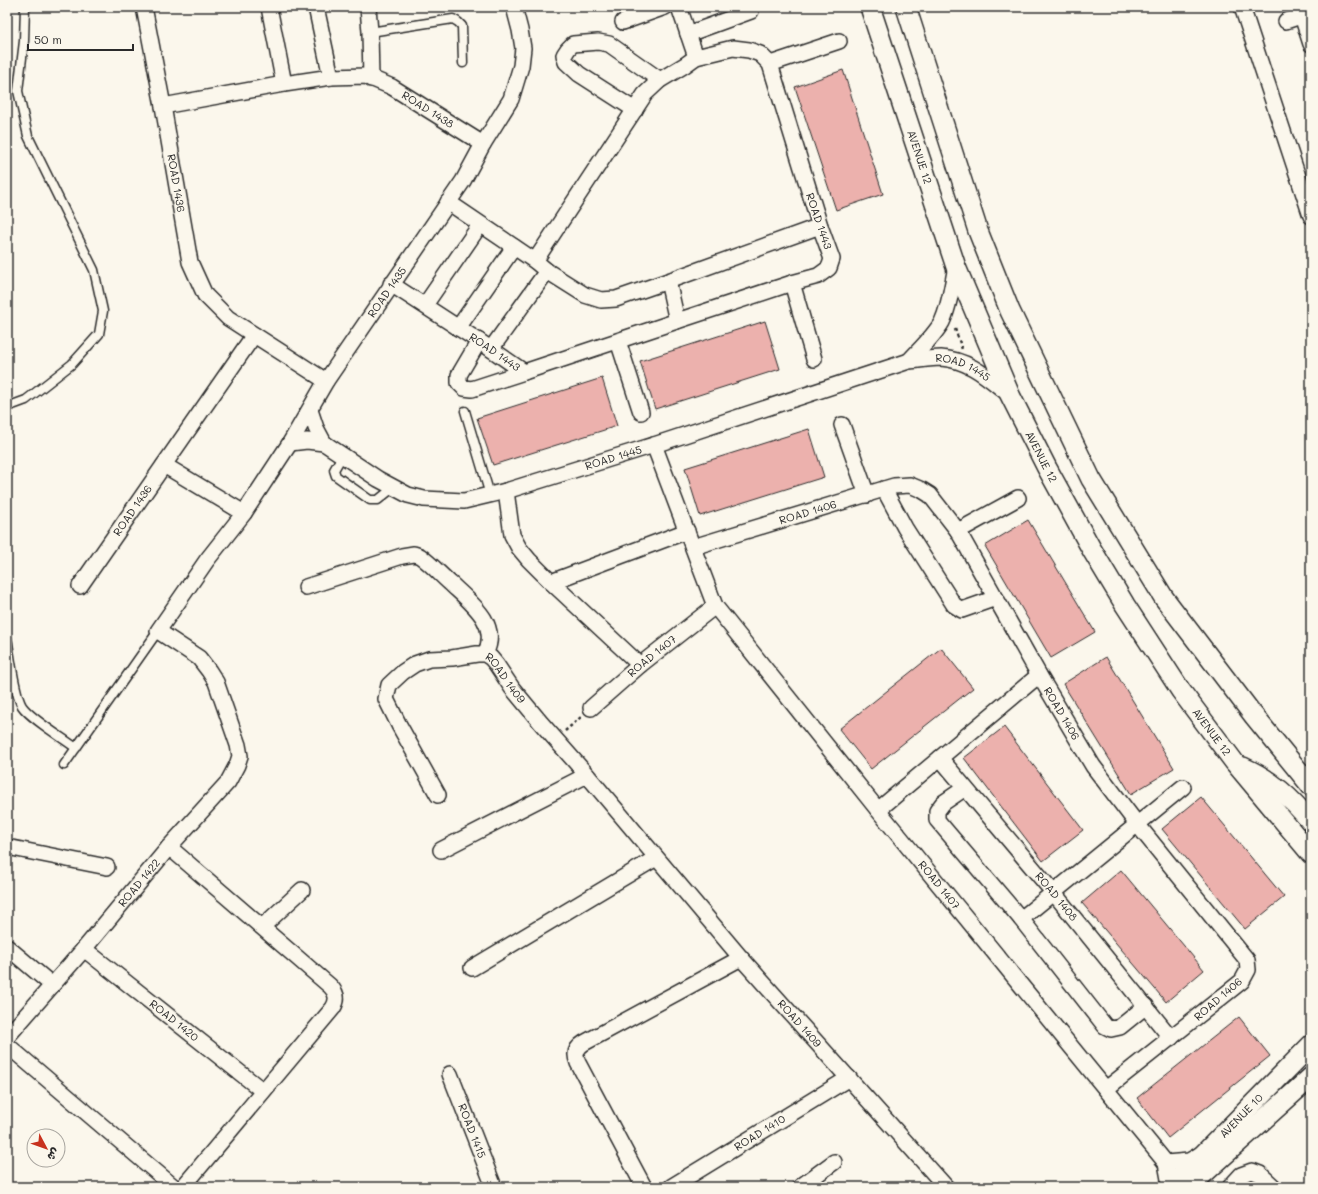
<svg xmlns="http://www.w3.org/2000/svg" width="1318" height="1194" font-family="Mali,'Playpen Sans Arabic',sans-serif">
  <style>
    .building { fill: #ecb1ad; stroke: #2b2b2b }
    .lines { fill: none; stroke-linecap: round; stroke-linejoin: round }
    .service-casing { stroke: #2b2b2b; stroke-width: 11 }
    .minor-casing { stroke: #2b2b2b; stroke-width: 18 }
    .tertiary-casing { stroke: #2b2b2b; stroke-width: 22 }
    .path { stroke: #2b2b2b; stroke-width: 2.5; stroke-dasharray: 3 3; stroke-linecap: butt }
    .service { stroke: #fbf7ec; stroke-width: 8 }
    .minor { stroke: #fbf7ec; stroke-width: 15 }
    .tertiary { stroke: #fbf7ec; stroke-width: 19 }
    .labels { text-anchor: middle; stroke-width: 3.5; stroke-linejoin: round; paint-order: stroke }
    .street-label { font-size: 11px; fill: #2b2b2b; stroke: #fbf7ec }
  </style>
  <rect width="100%" height="100%" fill="#fbf7ec"/>
  <filter id="ink" filterUnits="userSpaceOnUse"><feTurbulence type="fractalNoise" baseFrequency=".025" numOctaves="2"/><feDisplacementMap in="SourceGraphic" scale="8" xChannelSelector="R" yChannelSelector="G"/><feConvolveMatrix kernelMatrix="1 2 1 2 8 2 1 2 1" color-interpolation-filters="sRGB"/></filter>
  <g filter="url(#ink)">
    <g class="building">
      <path d="M843,70L883,194L836,210L795,87Z"/>
      <path d="M765,321L780,369L655,409L640,361Z"/>
      <path d="M602,378L617,426L493,465L477,418Z"/>
      <path d="M809,429L824,477L700,516L685,468Z"/>
      <path d="M1028,520L1095,632L1051,658L985,546Z"/>
      <path d="M941,648L973,688L871,769L839,729Z"/>
      <path d="M1106,657L1174,768L1131,794L1063,684Z"/>
      <path d="M1004,727L1083,830L1043,861L964,758Z"/>
      <path d="M1201,797L1284,897L1245,929L1162,829Z"/>
      <path d="M1121,870L1204,970L1166,1002L1082,903Z"/>
      <path d="M1239,1017L1270,1056L1168,1138L1137,1098Z"/>
    </g>
    <g class="lines">
      <defs>
        <g id="service">
          <path d="M370,32L453,19L458,22L462,26L463,63"/>
          <path d="M7,407L26,400L72,364L99,334L103,311L94,270L28,136L18,91L24,41L25,7"/>
          <path d="M465,411L490,495"/>
          <path d="M342,456L334,470L336,476L370,500H378L394,487"/>
          <path d="M7,637C10,653 14,693 22,706C31,719 63,738 76,748"/>
          <path d="M64,765L158,631"/>
        </g>
        <g id="minor">
          <path id="s1" d="M144,7L163,106L190,262L205,295L228,318L326,381"/>
          <path d="M269,7L284,84"/>
          <path d="M316,7L331,77"/>
          <path d="M368,7L370,32L371,79"/>
          <path d="M679,7L696,57"/>
          <path d="M1242,7L1311,216"/>
          <path d="M1302,16L1311,44"/>
          <path d="M1286,21L1310,13"/>
          <path d="M623,22L665,7"/>
          <path d="M688,34L751,11"/>
          <path d="M770,64L839,41"/>
          <path id="s2" d="M163,106L284,84L331,77L366,76L392,87L483,144"/>
          <path d="M635,110L579,74L566,62L564,55L568,49L573,44L598,42L609,44L660,80"/>
          <path d="M448,202L535,261L547,271L491,349"/>
          <path d="M547,271L585,295L601,300L616,299L668,281L820,226"/>
          <path d="M668,281L677,321"/>
          <path d="M792,283L814,359"/>
          <path id="s3" d="M391,284L491,349L524,372L677,321L792,283L818,276L829,268L832,259L820,226L770,64L760,54L749,50L733,48L696,57L685,65L660,80L645,94L535,261"/>
          <path d="M425,305L480,225"/>
          <path d="M458,328L514,247"/>
          <path d="M479,341L459,375V383L464,388L472,389L524,372"/>
          <path d="M618,341L641,412"/>
          <path d="M909,361C921,348 934,336 942,322C950,305 952,285 956,267"/>
          <path id="s4" d="M310,410L316,428L324,443L378,479L408,495L424,499L464,501L506,491L654,445L909,361C920,360 931,358 941,358C970,360 988,378 1010,395"/>
          <path d="M842,425L867,495"/>
          <path d="M290,443L307,441L324,443"/>
          <path id="s5" d="M654,445L715,606L878,810L1166,1163L1169,1179L1168,1187"/>
          <path d="M164,465L244,513"/>
          <path d="M884,489L905,528L954,605L962,610L996,598"/>
          <path d="M506,491L512,535L519,548L529,560L551,582L640,665"/>
          <path d="M958,531L1018,498"/>
          <path id="s6" d="M693,547L884,489L894,486L910,485L922,490L930,495L958,531L1039,675L1093,766L1137,824L1247,960L1248,970L1242,981L1106,1089"/>
          <path d="M551,582L687,531"/>
          <path id="s7" d="M80,586L254,335"/>
          <path d="M306,587L402,556L414,554L420,556C431,564 440,574 450,583C470,602 501,624 485,654"/>
          <path id="s8" d="M591,708L640,665L715,606"/>
          <path id="s9" d="M940,758L1053,892L1171,1038"/>
          <path d="M965,788L943,803L937,811V820L1021,919L1105,1026L1111,1029L1120,1027L1146,1006"/>
          <path id="s10" d="M438,795L399,725L386,699L389,685L403,672L415,664L429,659L452,658L477,654H485L491,658L496,664L512,688L541,723L587,775L741,958L946,1187"/>
          <path d="M878,810L1039,675"/>
          <path d="M7,847L107,867"/>
          <path d="M169,847L330,986C337,993 338,1000 333,1008L183,1187"/>
          <path d="M441,850L587,775"/>
          <path d="M1021,919L1183,787"/>
          <path d="M262,927L302,890"/>
          <path d="M7,947L52,985"/>
          <path id="s11" d="M84,949L263,1091"/>
          <path d="M472,968L656,858"/>
          <path id="s12" d="M7,1037L84,949L169,847L228,782L237,765L240,756L238,745L216,682L209,671L199,658L158,631L207,560L244,513L290,443L326,381L463,181L483,144L511,99L521,66L523,48L520,30L514,7"/>
          <path d="M7,1045L174,1187"/>
          <path id="s13" d="M450,1074L494,1187"/>
          <path d="M1166,1163L1189,1161L1201,1154"/>
          <path d="M644,1187L578,1063C574,1054 576,1048 584,1043L741,958"/>
          <path id="s14" d="M671,1187L849,1078"/>
          <path d="M800,1187L834,1162"/>
          <path d="M1230,1187L1241,1175L1252,1171L1260,1174L1274,1187"/>
        </g>
        <g id="tertiary">
          <path id="s15" d="M870,7L956,267L1010,395L1047,468L1092,550L1125,605L1181,691L1235,763L1311,854"/>
          <path d="M906,7L978,231L1010,311L1091,479L1164,598L1254,716L1311,786"/>
          <path d="M1243,767C1272,780 1291,798 1311,822"/>
          <path id="s16" d="M1171,1187L1311,1045"/>
          <path d="M1189,1187L1311,1077"/>
        </g>
      </defs>
      <use href="#service" class="service-casing"/>
      <use href="#minor" class="minor-casing"/>
      <use href="#tertiary" class="tertiary-casing"/>
      <g class="path">
        <path d="M955,329L962,349"/>
        <path d="M565,731L581,717"/>
      </g>
      <use href="#service" class="service"/>
      <use href="#minor" class="minor"/>
      <use href="#tertiary" class="tertiary"/>
    </g>
  </g>
  <g class="labels">
    <g class="street-label">
      <text dy="4" stroke="none"><textPath href="#s2" startOffset="276">ROAD 1438</textPath></text>
      <text dy="4" stroke="none"><textPath href="#s15" startOffset="158">AVENUE 12</textPath></text>
      <text dy="4" stroke="none"><textPath href="#s1" startOffset="179">ROAD 1436</textPath></text>
      <text transform="translate(819 221) rotate(71)" y="4">ROAD 1443</text>
      <text dy="4" stroke="none"><textPath href="#s12" startOffset="932">ROAD 1435</textPath></text>
      <text dy="4" stroke="none"><textPath href="#s3" startOffset="124">ROAD 1443</textPath></text>
      <text dy="4" stroke="none"><textPath href="#s4" startOffset="714">ROAD 1445</textPath></text>
      <text dy="4" stroke="none"><textPath href="#s15" startOffset="482">AVENUE 12</textPath></text>
      <text dy="4" stroke="none"><textPath href="#s4" startOffset="347">ROAD 1445</textPath></text>
      <text dy="4" stroke="none"><textPath href="#s7" startOffset="92">ROAD 1436</textPath></text>
      <text dy="4" stroke="none"><textPath href="#s6" startOffset="120">ROAD 1406</textPath></text>
      <text dy="4" stroke="none"><textPath href="#s8" startOffset="80">ROAD 1407</textPath></text>
      <text dy="4" stroke="none"><textPath href="#s10" startOffset="260">ROAD 1409</textPath></text>
      <text dy="4" stroke="none"><textPath href="#s6" startOffset="504">ROAD 1406</textPath></text>
      <text dy="4" stroke="none"><textPath href="#s15" startOffset="806">AVENUE 12</textPath></text>
      <text dy="4" stroke="none"><textPath href="#s12" startOffset="203">ROAD 1422</textPath></text>
      <text dy="4" stroke="none"><textPath href="#s5" startOffset="530">ROAD 1407</textPath></text>
      <text dy="4" stroke="none"><textPath href="#s9" startOffset="181">ROAD 1408</textPath></text>
      <text transform="translate(1218 999) rotate(-41)" y="4">ROAD 1406</text>
      <text dy="4" stroke="none"><textPath href="#s11" startOffset="115">ROAD 1420</textPath></text>
      <text dy="4" stroke="none"><textPath href="#s10" startOffset="714">ROAD 1409</textPath></text>
      <text dy="4" stroke="none"><textPath href="#s16" startOffset="100">AVENUE 10</textPath></text>
      <text dy="4" stroke="none"><textPath href="#s13" startOffset="61">ROAD 1415</textPath></text>
      <text dy="4" stroke="none"><textPath href="#s14" startOffset="104">ROAD 1410</textPath></text>
    </g>
  </g>
  <rect width="1318" height="1194" fill="none" stroke="#fbf7ec" stroke-width="24"/>
  <rect x="12" y="12" width="1294" height="1170" fill="none" stroke="#2b2b2b" stroke-width="1.5" filter="url(#ink)"/>
  <g transform="translate(46 1148) rotate(131)"><circle r="19" fill="#fbf7ec" stroke="#a8a59f"/>
  <path d="M0-3L7 15L0 10L-7 15Z" fill="#c8321e"/>
  <text y="-6" font-size="11" font-weight="bold" text-anchor="middle" fill="#2b2b2b">ش</text>
  </g>
  <path d="M28 44v6h105v-6" fill="none" stroke="#2b2b2b" stroke-width="2"/>
  <text x="34" y="44" font-size="12" fill="#2b2b2b" stroke="#fbf7ec" stroke-width="3" paint-order="stroke">50 m</text>
</svg>
